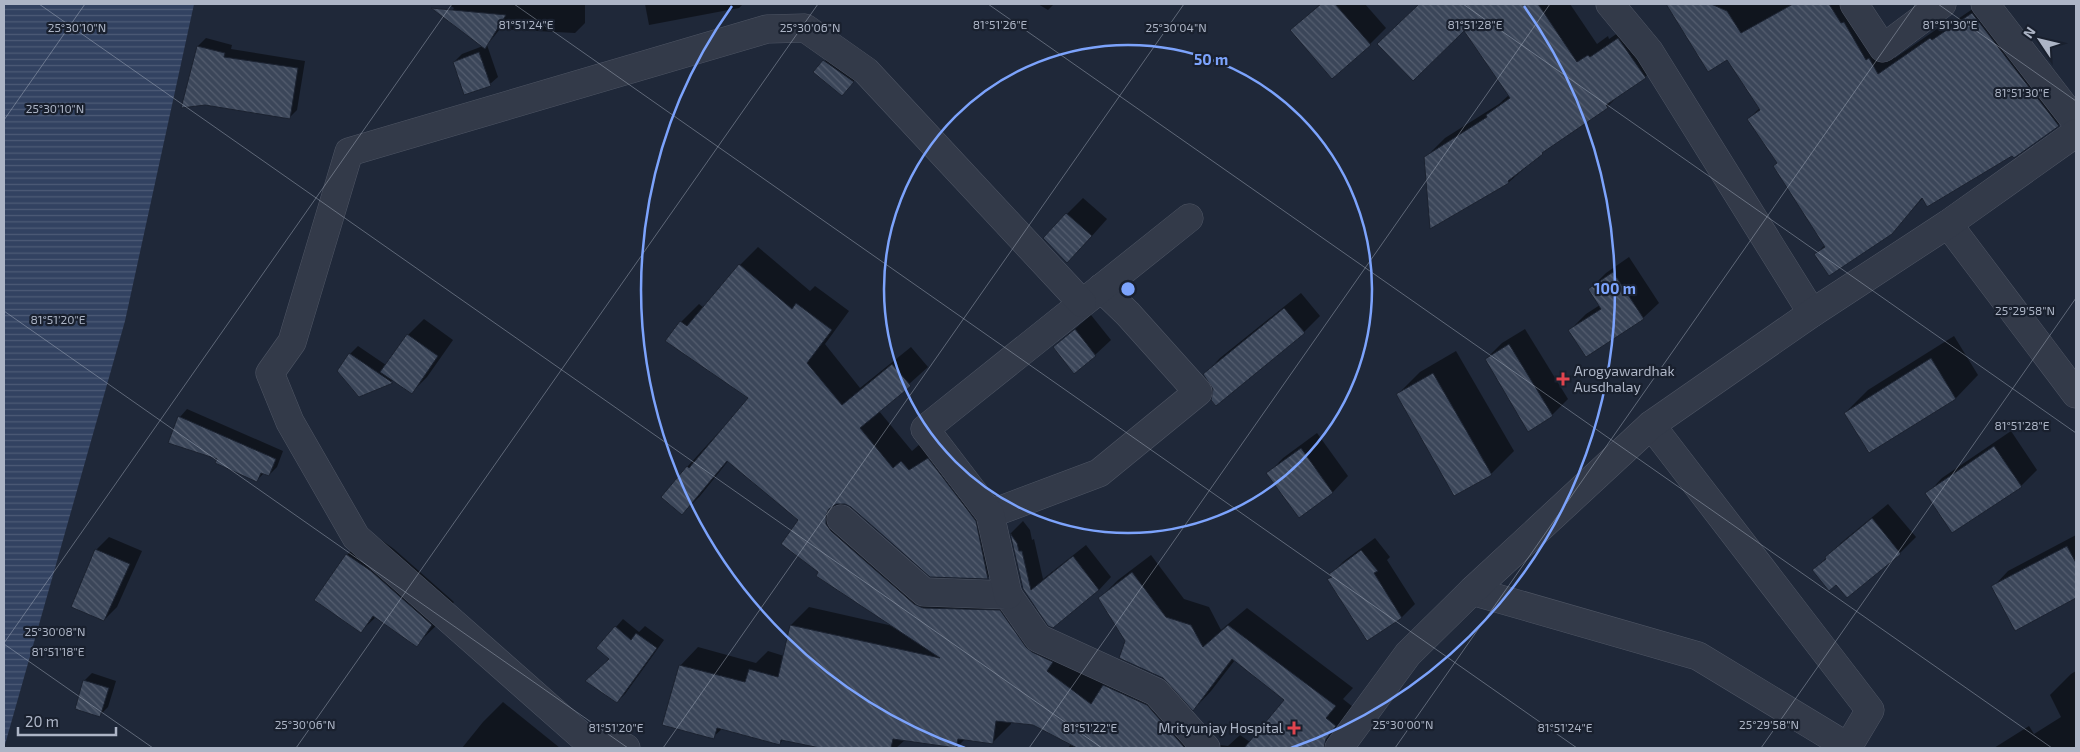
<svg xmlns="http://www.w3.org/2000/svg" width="2080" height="752" font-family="'Exo 2',sans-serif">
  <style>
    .water { fill: url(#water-rules) }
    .shadow { fill: #0007 }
    .building { fill: url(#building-back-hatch); stroke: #1b2230 }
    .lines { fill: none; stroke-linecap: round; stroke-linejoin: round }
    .minor-casing { stroke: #4e5564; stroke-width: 29 }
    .minor { stroke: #333a49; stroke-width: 28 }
    .ticks { fill: none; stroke: #adb5c6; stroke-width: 1; stroke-opacity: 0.45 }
    .ring { fill: none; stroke: #7ca3fc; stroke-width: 2.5 }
    .health-dot { fill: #e0444e; stroke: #19202e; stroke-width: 2 }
    .labels { text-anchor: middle; stroke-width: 4.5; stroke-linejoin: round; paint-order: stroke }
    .poi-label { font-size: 14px; fill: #adb5c6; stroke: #19202e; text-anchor: start }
    .ticks-label { font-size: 12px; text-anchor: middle; fill: #adb5c6; stroke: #19202e; stroke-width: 4.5; stroke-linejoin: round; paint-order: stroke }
    .centre { fill: #7ca3fc; stroke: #19202e; stroke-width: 2.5 }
    .ring-label { font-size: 15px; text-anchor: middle; font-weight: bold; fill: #7ca3fc; stroke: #19202e; stroke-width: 4.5; stroke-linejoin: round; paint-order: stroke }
  </style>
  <defs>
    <pattern id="water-rules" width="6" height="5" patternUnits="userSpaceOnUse" patternTransform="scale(1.25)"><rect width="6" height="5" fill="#324261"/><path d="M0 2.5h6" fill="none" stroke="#4d5b76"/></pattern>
    <pattern id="building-back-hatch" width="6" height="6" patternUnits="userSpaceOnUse" patternTransform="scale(1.25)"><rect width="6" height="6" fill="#3b4659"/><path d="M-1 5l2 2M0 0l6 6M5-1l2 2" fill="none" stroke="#555e6f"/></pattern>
  </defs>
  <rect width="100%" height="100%" fill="#1f2839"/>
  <path class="water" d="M4,4H194L125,321L4,748Z"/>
  <g class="shadow">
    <path d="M448,4H585V23L575,33L500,29L487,45L498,77L490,84L454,62L462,54L483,46L446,18L454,8Z"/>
    <path d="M645,4H743L739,8L649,25Z"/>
    <path d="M1038,4H1054L1048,10Z"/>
    <path d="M1320,4H1365L1386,28L1370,44L1292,30Z"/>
    <path d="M1420,4H1570L1597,44L1608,36L1609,39L1637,20L1665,58L1645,77L1620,94L1607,107L1550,146L1509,182L1426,157L1445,138L1499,104L1509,95L1465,29L1398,25Z"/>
    <path d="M1680,4H1855L1886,42L1895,58L1947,22L1949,25L1980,4L2075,108L2058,125L2014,156L2013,154L1923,198L1891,233L1816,254L1825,245L1778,163L1748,119L1760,108L1727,59L1672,11Z"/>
    <path d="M206,38L232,45L231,49L305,61L297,110L289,118L205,103L183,107L198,46Z"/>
    <path d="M832,53L861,73L849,86L815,72Z"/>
    <path d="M1083,198L1107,219L1083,246L1067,214Z"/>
    <path d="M758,247L810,291L815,286L849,311L825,344L860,388L911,347L928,367L879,411L912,451L920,444L946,441L1006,559L988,577L931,575L852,506L844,502V506L932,586L1018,593L1043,629L1122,667L1212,741L1220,745L1228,746L1240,735L1250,742L1285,699L1235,660L1211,691L1194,709L1126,641L1100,598L1118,580L1151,555L1184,599L1209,607L1221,630L1247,608L1353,688L1343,699L1353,707L1333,748H1068L1071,744L1033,724L1011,721V724L993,742L965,739L956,748L905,740L896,748H826L783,740L780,743L723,728L713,737L680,666L698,647L756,663L768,651L784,656L791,625L809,607L893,626L820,572L800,520L729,460L700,496L682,514L663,497L688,466L750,398L681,322L699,304L704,308L740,265Z"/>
    <path d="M1629,257L1659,303L1643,318L1570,330L1586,314L1600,305L1590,289L1606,273Z"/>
    <path d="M1301,293L1320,316L1304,332L1216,404L1214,388L1205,374L1220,358Z"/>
    <path d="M1091,315L1111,340L1095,355L1054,347Z"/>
    <path d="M424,319L453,340L427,377L412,392L394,380L359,395L350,354L358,346L386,365L408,335Z"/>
    <path d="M1525,329L1568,399L1552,415L1486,359L1502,343Z"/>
    <path d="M1954,336L1978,375L1956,398L1870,452L1845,413L1868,390Z"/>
    <path d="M1456,351L1514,451L1491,474L1397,395L1420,372Z"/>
    <path d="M187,409L283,451L277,467L269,475L264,473L257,480L219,458L180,417Z"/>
    <path d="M2011,431L2037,470L2021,486L1953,532L1927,494L1942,478Z"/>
    <path d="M1317,433L1348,476L1333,492L1299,516L1268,474L1283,458Z"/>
    <path d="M1888,504L1916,537L1900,553L1836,583L1814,570L1842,542Z"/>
    <path d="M1023,521L1030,530L1032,540L1034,539L1043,579L1086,545L1111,577L1099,590L1053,626L1024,588L1011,533Z"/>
    <path d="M370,532L394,549L454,602L439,623L416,645L376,617L361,631L316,600L347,555Z"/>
    <path d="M2076,535V597L2015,629L1993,587L2008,571Z"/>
    <path d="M109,537L142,551L117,607L104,620L96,550Z"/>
    <path d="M1375,538L1390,557L1387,560L1415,604L1402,617L1368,640L1329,580L1333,576L1331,574L1344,561Z"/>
    <path d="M623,619L639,632L645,626L664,640L625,694L617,702L610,658L616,627Z"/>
    <path d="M2076,671V748H1994L2029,726L2034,734L2061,717L2050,695L2071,674Z"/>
    <path d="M92,673L116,681L108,707L100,715L84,681Z"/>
    <path d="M503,702L560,748H462L483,722Z"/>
  </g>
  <g class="building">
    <path d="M1321,4H1335L1371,45L1332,79L1290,30Z"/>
    <path d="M1419,4H1538L1577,62L1588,55L1590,57L1618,38L1646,78L1606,105L1608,108L1542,153L1543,154L1508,181L1509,183L1430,229L1424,157L1487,117L1486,115L1510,98L1464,31L1413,81L1377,44Z"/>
    <path d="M1666,4H1711L1727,11L1741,33L1793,4H1829L1841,23L1844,22L1866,60L1869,58L1878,74L1930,38L1932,40L1972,13L2059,126L2014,158L2012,156L1927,207L1922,198L1892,234L1829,276L1814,254L1825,247L1773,166L1777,163L1747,119L1760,110L1727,60L1708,72Z"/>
    <path d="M431,8L506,15L485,49Z"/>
    <path d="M197,46L225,53L224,57L298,68L290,119L205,105L181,108Z"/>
    <path d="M479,52L491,86L464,95L453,62Z"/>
    <path d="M823,60L854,82L842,96L813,72Z"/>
    <path d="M1066,213L1092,236L1067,263L1043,238Z"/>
    <path d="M739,264L792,309L796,303L832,330L807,363L842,405L892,364L911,386L860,428L893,468L901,461L909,470L928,458L976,521L988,579L930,577L851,507L845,504H836L829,509L826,515V524L831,531L914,604L923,608L1000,610L1026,647L1032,652L1053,662L1047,671L1091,704L1103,685L1147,705L1185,748H1077L1033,725L996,721L993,744L958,739L956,748L893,739L891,748H820L781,740L780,745L717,728L714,739L662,725L679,665L745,682L749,669L778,677L790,625L940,658L816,576L818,572L781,544L798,520L727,461L682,515L661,497L687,466L689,468L748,398L665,341L680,321L687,326Z"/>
    <path d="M1613,272L1644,319L1586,357L1568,330L1601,309L1588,289Z"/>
    <path d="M1284,308L1305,333L1216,406L1211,400L1213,389L1203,374Z"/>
    <path d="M1075,329L1096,356L1074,374L1053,347Z"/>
    <path d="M407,334L438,356L412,394L380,372Z"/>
    <path d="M1509,344L1553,416L1528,432L1485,359Z"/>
    <path d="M349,353L393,383L359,397L337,371Z"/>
    <path d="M1931,358L1956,399L1869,453L1844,413Z"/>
    <path d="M1433,373L1492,475L1454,496L1396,394Z"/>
    <path d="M178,416L276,459L269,476L261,473L257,482L215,463L217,459L168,443Z"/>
    <path d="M1994,446L2022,487L1952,533L1925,493Z"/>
    <path d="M1301,448L1333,493L1299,518L1266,473Z"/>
    <path d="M1872,518L1901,554L1847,598L1836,585L1829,591L1812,570L1826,559L1825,557Z"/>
    <path d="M1010,533L1017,543L1019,551H1022L1031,590L1073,556L1099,590L1053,628L1048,626L1023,589Z"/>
    <path d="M2067,546L2076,563V598L2015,631L1991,586Z"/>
    <path d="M95,549L130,564L104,621L71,607Z"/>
    <path d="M1361,550L1378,571L1374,573L1402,618L1367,641L1327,579L1332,577L1329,574Z"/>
    <path d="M346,554L371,571L432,625L417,647L373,616L361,633L314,600Z"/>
    <path d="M1132,572L1166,617L1191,625L1203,647L1228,625L1336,706L1326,718L1336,726L1326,739L1324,748H1244L1284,700L1232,659L1193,711L1163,678L1119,658L1125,641L1098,598Z"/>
    <path d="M615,626L631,640L636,633L657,648L617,703L585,681L609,659L596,648Z"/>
    <path d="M83,680L109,688L100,717L75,709Z"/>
  </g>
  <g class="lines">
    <defs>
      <g id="minor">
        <path d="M1610,4L1649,51L1812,313"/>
        <path d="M1854,4L1883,48L1942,4"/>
        <path d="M1985,4L2076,122"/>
        <path d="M1948,224L2076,394"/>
        <path d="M990,514L1099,473L1198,392L1128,314L1101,288"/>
        <path d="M841,519L924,592L1008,595L1038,638L1156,692L1206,748"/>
        <path d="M1472,591L1698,656L1848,747L1870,710L1651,425"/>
        <path d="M1008,595L990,514L925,429L1189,218"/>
        <path d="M626,748L586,740L356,537L290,422L270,373L292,342L349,152L767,29L805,28L866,71L1082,303"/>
        <path d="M1339,748L1408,654L1472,591L1651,425L1812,313L1948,224L2076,133"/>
      </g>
    </defs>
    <use href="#minor" class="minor-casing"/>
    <use href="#minor" class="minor"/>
  </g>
  <path class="ticks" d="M39,4L1102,748M514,4L1577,748M988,4L2052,748M1463,4L2076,433M1938,4L2076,101M4,120L85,4M4,311L628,748M4,643L452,4M4,644L153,748M296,748L818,4M663,748L1184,4M1029,748L1550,4M1395,748L1916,4M1761,748L2076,298"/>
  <g class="ring">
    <circle cx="1128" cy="289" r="244"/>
    <path d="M965 748A487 487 0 0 1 732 6M1524 6A487 487 0 0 1 1291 748"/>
  </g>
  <g class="health-dot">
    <path d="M1560.5 371.5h5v5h5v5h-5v5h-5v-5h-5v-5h5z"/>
    <path d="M1291.5 720.5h5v5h5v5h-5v5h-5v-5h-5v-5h5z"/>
  </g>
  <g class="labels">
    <g class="poi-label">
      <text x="1574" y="376">Arogyawardhak<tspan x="1574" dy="16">Ausdhalay</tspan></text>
      <text x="1283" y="733" text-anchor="end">Mrityunjay Hospital</text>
    </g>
  </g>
  <g class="ticks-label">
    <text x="1950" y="29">81°51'30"E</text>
    <text x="526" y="29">81°51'24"E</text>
    <text x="1000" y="29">81°51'26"E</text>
    <text x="1475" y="29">81°51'28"E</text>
    <text x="77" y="32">25°30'10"N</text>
    <text x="810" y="32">25°30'06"N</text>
    <text x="1176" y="32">25°30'04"N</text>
    <text x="2022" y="97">81°51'30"E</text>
    <text x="55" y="113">25°30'10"N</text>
    <text x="2025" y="315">25°29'58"N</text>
    <text x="58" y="324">81°51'20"E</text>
    <text x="2022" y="430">81°51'28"E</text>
    <text x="55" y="636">25°30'08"N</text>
    <text x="58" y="656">81°51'18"E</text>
    <text x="305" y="729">25°30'06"N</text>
    <text x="1403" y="729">25°30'00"N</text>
    <text x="1769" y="729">25°29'58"N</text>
    <text x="616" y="732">81°51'20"E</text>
    <text x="1090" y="732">81°51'22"E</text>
    <text x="1565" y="732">81°51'24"E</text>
  </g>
  <circle cx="1128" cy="289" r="8" class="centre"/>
  <g class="ring-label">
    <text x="1211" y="65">50 m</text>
    <text x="1615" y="294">100 m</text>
  </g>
  <rect width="2080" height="752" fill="none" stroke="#adb5c6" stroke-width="10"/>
  <g transform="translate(2040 40) rotate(305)" stroke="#19202e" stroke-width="4" paint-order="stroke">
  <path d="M0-4L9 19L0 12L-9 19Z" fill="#adb5c6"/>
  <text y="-8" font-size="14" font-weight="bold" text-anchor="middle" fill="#adb5c6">N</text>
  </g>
  <path d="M18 727v8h98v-8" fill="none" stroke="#adb5c6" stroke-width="2.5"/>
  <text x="25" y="727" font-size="15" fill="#adb5c6" stroke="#19202e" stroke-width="4" paint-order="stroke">20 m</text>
</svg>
